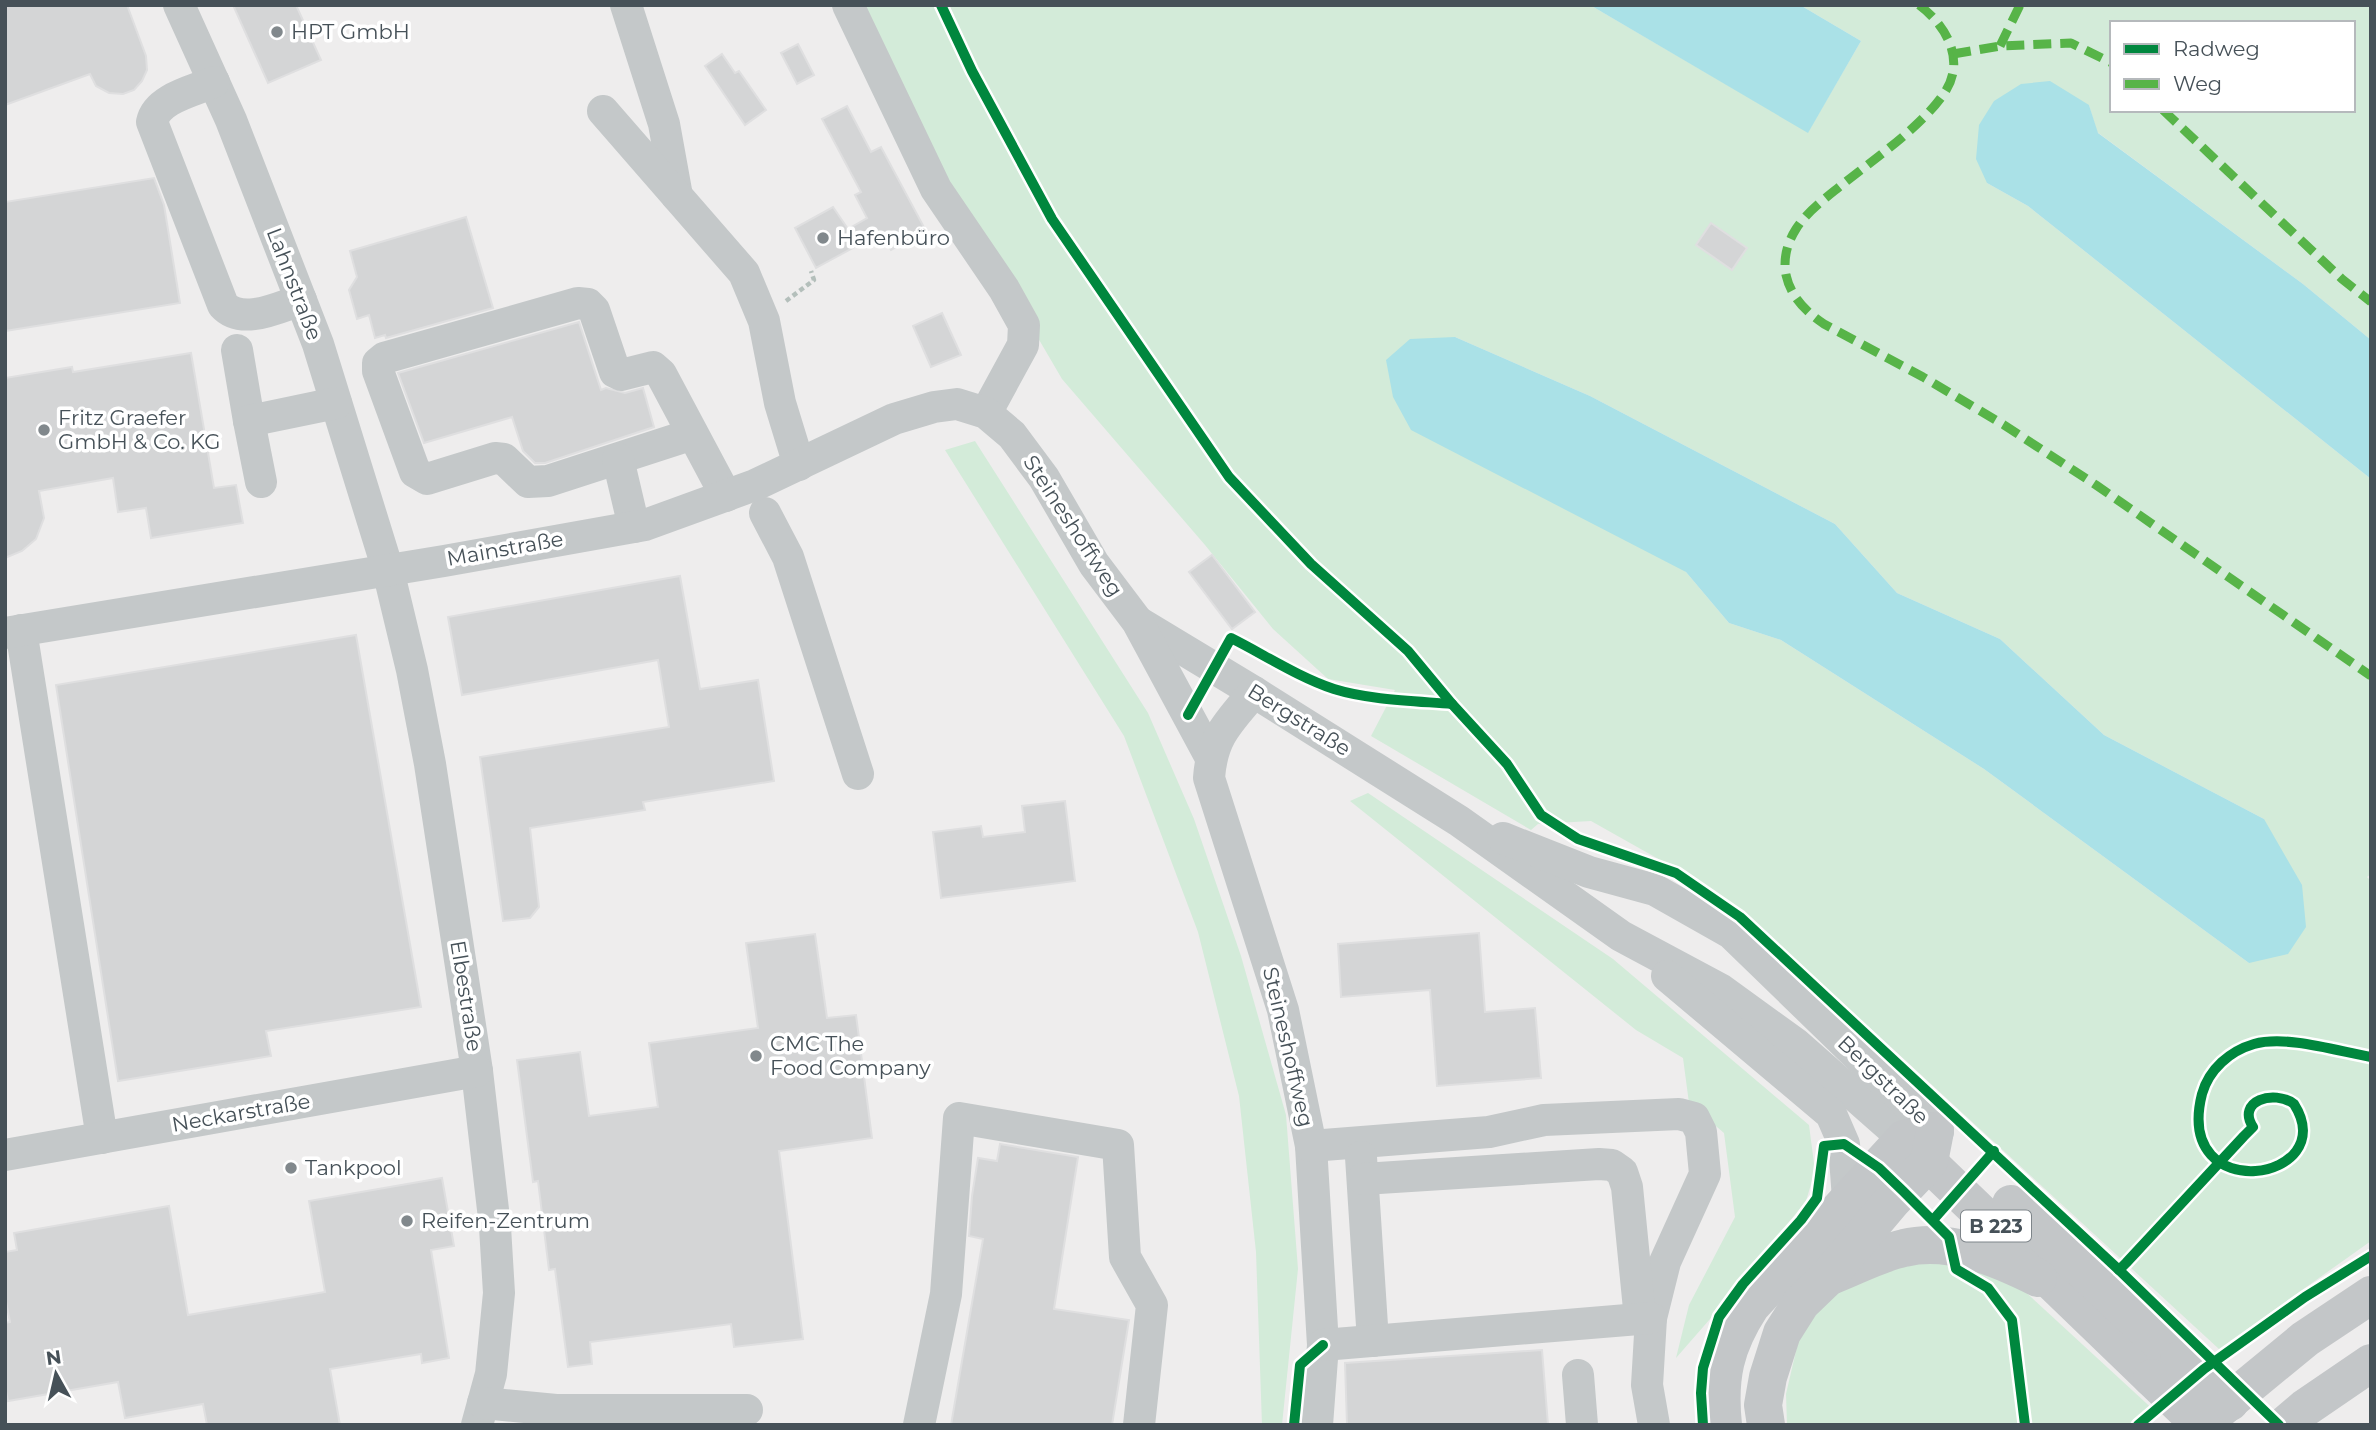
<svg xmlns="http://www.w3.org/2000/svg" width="2376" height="1430" font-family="Montserrat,sans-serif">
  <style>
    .green { fill: #d3ebd9; fill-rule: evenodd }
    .water { fill: #aae1e7 }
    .building { fill: #d4d5d6; stroke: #dfdfe0; stroke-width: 2 }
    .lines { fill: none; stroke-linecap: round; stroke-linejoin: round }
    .path { stroke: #b4bfbb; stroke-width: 4.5; stroke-dasharray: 5 3.5; stroke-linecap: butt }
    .minor { stroke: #c4c8c9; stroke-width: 32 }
    .major { stroke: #c3c6c8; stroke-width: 38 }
    .major-bridge { stroke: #c3c6c8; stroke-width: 38 }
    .quiet { stroke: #57b448; stroke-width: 9; stroke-dasharray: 18 9; stroke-linecap: butt }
    .cycleway-casing { stroke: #fff; stroke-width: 15 }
    .cycleway { stroke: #00873e; stroke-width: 10 }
    .poi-dot { fill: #81888c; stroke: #fff; stroke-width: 2.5 }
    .labels { text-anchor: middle; stroke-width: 7; stroke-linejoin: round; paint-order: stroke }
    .shield { fill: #fff; stroke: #7e858a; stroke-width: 2 }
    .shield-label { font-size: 19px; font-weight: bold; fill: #465158 }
    .poi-label { font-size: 21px; fill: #465158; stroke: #fff; text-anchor: start }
    .street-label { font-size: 21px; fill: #465158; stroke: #fff }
  </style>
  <rect width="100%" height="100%" fill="#eeeded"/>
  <g class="green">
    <path d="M860,5H1590L1808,132L1861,41L1800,5H2371V340L2303,284L2097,132L2089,105L1987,183L2028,206L2371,479V874L2367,877L2371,881V1241L2219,1349L1744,912L1678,870L1591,821L1538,824L1531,830L1371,736L1395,690L1328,679L1273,629L1205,545L1062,379L958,201ZM2112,23H2353V110H2112ZM1455,337L1590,396L1835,524L1897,593L2000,639L2104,735L2264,819L2249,963L1984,769L1781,640L1729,623L1686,572Z"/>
    <path d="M975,441L1148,713L1194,819L1241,956L1286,1115L1298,1269L1282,1425H1262L1256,1252L1239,1096L1198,932L1124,736L945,450Z"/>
    <path d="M1368,793L1613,959L1809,1125L1815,1171L1806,1201L1717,1311L1676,1358L1689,1305L1735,1217L1724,1133L1689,1103L1683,1058L1636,1030L1350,801Z"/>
    <path d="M1936,1259L2005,1273L2158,1414L2145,1425H1787L1786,1394L1799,1338L1830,1294L1877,1270Z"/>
  </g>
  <g class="water">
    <path d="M1590,5H1800L1861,41L1808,133Z"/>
    <path d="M2050,81L2089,105L2098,133L2303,284L2371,340V479L2028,206L1987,183L1976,159L1979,125L1994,101L2021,84Z"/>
    <path d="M1455,337L1590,396L1835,524L1897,593L2000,639L2104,735L2264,819L2302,885L2306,927L2288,954L2249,963L1984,769L1781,640L1729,623L1686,572L1411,430L1393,397L1386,360L1410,339Z"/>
  </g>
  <g class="building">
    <path d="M5,5H127L146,56L147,70L142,81L134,90L123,94L109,93L96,86L90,74L5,105Z"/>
    <path d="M233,5H296L321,60L268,83Z"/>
    <path d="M798,44L814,75L797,84L781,53Z"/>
    <path d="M722,54L735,73L739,71L766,110L745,125L705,66Z"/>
    <path d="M847,106L871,152L881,147L926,231L891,250L882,232L816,268L795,228L833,207L848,229L867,218L855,195L861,192L822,119Z"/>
    <path d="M154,178L164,205L180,303L5,331V202Z"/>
    <path d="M466,217L493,308L386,338L385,335L375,338L369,315L357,319L349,290L357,277L350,251Z"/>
    <path d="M1711,223L1747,248L1732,270L1696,245Z"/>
    <path d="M942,313L961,355L931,367L913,326Z"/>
    <path d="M579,322L601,390L606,388L625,393L643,388L654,427L545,463H535L523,451L512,417L424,443L398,373Z"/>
    <path d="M191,353L214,488L236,485L243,523L151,538L146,508L118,512L113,478L39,491L44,518L36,539L22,551L5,558V378L72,367L73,372Z"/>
    <path d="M1212,555L1255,612L1232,629L1189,572Z"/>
    <path d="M680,576L700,689L758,680L774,781L643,802L645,810L530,828L539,907L530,918L503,921L480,757L669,727L658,660L462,695L448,617Z"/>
    <path d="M356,635L421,1007L266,1031L271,1056L118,1081L56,685Z"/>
    <path d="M1065,801L1075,881L941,898L933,832L981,826L983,837L1025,832L1022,806Z"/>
    <path d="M1479,933L1485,1012L1535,1008L1541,1078L1437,1086L1430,990L1341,997L1338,944Z"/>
    <path d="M815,934L827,1018L856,1015L872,1138L779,1151L803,1339L734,1347L731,1324L590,1342L592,1364L568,1367L555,1269L549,1270L538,1181L533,1182L517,1060L580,1052L589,1116L658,1107L649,1043L758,1028L746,943Z"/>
    <path d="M1000,1144L1078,1157L1054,1309L1129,1320L1112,1425H951L983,1239L969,1236L972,1196L978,1158L997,1161Z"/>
    <path d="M442,1178L454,1246L431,1250L449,1358L422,1363L421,1354L330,1369L340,1425H207L203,1404L125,1418L118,1382L8,1401L5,1387V1323L10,1322L5,1297V1252L17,1250L14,1233L169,1206L188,1315L325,1292L309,1201Z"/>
    <path d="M1542,1350L1548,1425H1347L1345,1363Z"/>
  </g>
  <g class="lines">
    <path class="path" d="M786,301L814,280L811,271"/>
    <g class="minor">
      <path d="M179,5L231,120L318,344L388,570L412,670L430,764L477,1071L495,1227L499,1293L491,1374L477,1425"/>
      <path d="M626,5L664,124L677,196"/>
      <path d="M848,5L936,189L1004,289L1024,325L1023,345L986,413"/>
      <path d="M214,82C194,91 157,98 152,122L223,305C242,326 279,307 301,300"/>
      <path d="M603,111L744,273L764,321L780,403L799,465"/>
      <path d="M237,350L249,421"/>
      <path d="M693,434L548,481L528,482L504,459L495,458L427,479L415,472L378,371V363L384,358L578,303L588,304L594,310L615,372L621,375L653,367L661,374L726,496"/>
      <path d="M618,459L634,527"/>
      <path d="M261,482L249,421L336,403"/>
      <path d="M765,513L788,557L858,774"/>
      <path d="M1138,622L1254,692L1459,821L1621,936L1720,989L1796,1044L1904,1139"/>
      <path d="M21,630L102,1138"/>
      <path d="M5,633L444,561L645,525L755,485L894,419L934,407L957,404L986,413L1012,435L1044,478L1094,564L1137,621L1211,758"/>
      <path d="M1254,692C1229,722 1212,736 1209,778L1283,1010L1311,1146L1323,1345L1317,1425"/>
      <path d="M1503,838L1589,872L1655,890L1731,933L1935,1131"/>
      <path d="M1667,976L1831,1114L1844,1144L1848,1199"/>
      <path d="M1311,1146L1489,1132L1544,1120L1679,1114L1694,1118L1701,1132L1705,1174L1665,1262L1651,1318L1647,1385L1654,1425"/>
      <path d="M5,1155L477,1071"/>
      <path d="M1361,1157L1373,1341"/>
      <path d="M1363,1179L1599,1164L1612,1165L1622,1172L1627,1187L1640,1319"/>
      <path d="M1323,1345L1651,1318"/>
      <path d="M1578,1375L1582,1425"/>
      <path d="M483,1403L556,1410H747"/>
      <path d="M919,1425L946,1294L959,1118L1118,1145L1125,1257L1152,1305L1139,1425"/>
    </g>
    <g class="major">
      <path d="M1911,1146L2152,1378"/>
      <path d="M2011,1204L2179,1360"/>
      <path d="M1833,1275C1856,1266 1880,1253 1904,1248C1949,1237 1998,1258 2038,1278"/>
      <path d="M2203,1423L2305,1339L2371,1295"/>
      <path d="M1723,1425C1718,1377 1725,1346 1751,1306L1904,1139L1935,1131"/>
      <path d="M1766,1425L1763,1405L1768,1377L1782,1333L1801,1303L1827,1278L1891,1202L1929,1162L1935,1131"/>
      <path d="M2285,1425L2305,1408L2371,1363"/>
    </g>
    <g class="major-bridge">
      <path d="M2179,1360L2230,1402"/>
      <path d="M2152,1378L2201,1425"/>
    </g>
    <g class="quiet">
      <path d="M1919,5C1946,25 1966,60 1945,92C1921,128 1871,161 1838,188C1823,200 1806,213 1796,229C1787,243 1783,259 1786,275C1791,297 1806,312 1824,324L1923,377L2004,425L2096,485L2371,676"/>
      <path d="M2000,46L2020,5"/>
      <path d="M1953,54L2000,46L2071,43L2112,63"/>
      <path d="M2163,110L2342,279L2371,302"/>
    </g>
    <defs>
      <g id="cycleway">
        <path d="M941,5L972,71L1052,219L1229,477L1311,564L1408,651L1452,704L1507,764L1541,815L1578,839L1676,873L1740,917L2119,1270L2126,1263L2244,1136L2253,1127C2236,1101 2274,1089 2294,1104C2343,1181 2173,1209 2202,1094C2209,1069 2230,1051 2254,1044C2287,1035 2337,1051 2371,1057"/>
        <path d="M1188,715L1231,638C1265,655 1298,677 1334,689C1369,700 1415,701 1452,704"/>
        <path d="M1933,1220L1994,1151"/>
        <path d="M2119,1270L2279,1425"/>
        <path d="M1294,1425L1300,1365L1323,1345"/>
        <path d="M1703,1425L1701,1393L1703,1368L1719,1317L1743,1284L1801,1220L1817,1198L1824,1146L1844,1144L1879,1168L1903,1191L1949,1237L1956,1269L1988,1288L2012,1320L2025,1425"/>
        <path d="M2138,1425L2204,1369L2305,1297L2371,1256"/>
      </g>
    </defs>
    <use href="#cycleway" class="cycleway-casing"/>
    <use href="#cycleway" class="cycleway"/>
  </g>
  <g class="poi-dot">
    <circle cx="277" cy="32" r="7"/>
    <circle cx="823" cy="238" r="7"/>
    <circle cx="44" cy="430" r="7"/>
    <circle cx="756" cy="1056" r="7"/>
    <circle cx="291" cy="1168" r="7"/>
    <circle cx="407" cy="1221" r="7"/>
  </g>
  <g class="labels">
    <rect class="shield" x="1961" y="1210.5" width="70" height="31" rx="5"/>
    <g class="shield-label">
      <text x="1996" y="1233">B 223</text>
    </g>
    <g class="poi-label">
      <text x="291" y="39">HPT GmbH</text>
      <text x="837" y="245">Hafenbüro</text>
      <text x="58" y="425">Fritz Graefer<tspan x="58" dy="24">GmbH &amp; Co. KG</tspan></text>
      <text x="770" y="1051">CMC The<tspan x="770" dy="24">Food Company</tspan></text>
      <text x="305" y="1175">Tankpool</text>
      <text x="421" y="1228">Reifen-Zentrum</text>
    </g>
    <g class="street-label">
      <text transform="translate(294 284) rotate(69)" y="7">Lahnstraße</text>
      <text transform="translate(1073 526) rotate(57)" y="7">Steineshoffweg</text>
      <text transform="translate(505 549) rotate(-10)" y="7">Mainstraße</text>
      <text transform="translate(1299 720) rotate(32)" y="7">Bergstraße</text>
      <text transform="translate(466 996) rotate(81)" y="7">Elbestraße</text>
      <text transform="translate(1288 1047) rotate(77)" y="7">Steineshoffweg</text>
      <text transform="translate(1883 1080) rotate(44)" y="7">Bergstraße</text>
      <text transform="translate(241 1113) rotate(-10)" y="7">Neckarstraße</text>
    </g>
  </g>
  <rect width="2376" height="1430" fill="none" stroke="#465158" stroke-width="14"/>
  <rect x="2110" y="21" width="245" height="91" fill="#ffffff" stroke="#b5b9bc" stroke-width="2"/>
  <rect x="2124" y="44" width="35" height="10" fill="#00873e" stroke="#b5b9bc" stroke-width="2"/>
  <text x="2173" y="56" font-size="21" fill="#465158">Radweg</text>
  <rect x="2124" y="79" width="35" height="10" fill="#57b448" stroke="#b5b9bc" stroke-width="2"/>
  <text x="2173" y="91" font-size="21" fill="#465158">Weg</text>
  <g transform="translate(56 1374) rotate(352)" stroke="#ffffff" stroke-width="5" paint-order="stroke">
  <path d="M0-5L12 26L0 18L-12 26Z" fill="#465158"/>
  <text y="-10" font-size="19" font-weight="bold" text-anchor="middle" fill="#465158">N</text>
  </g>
</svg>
